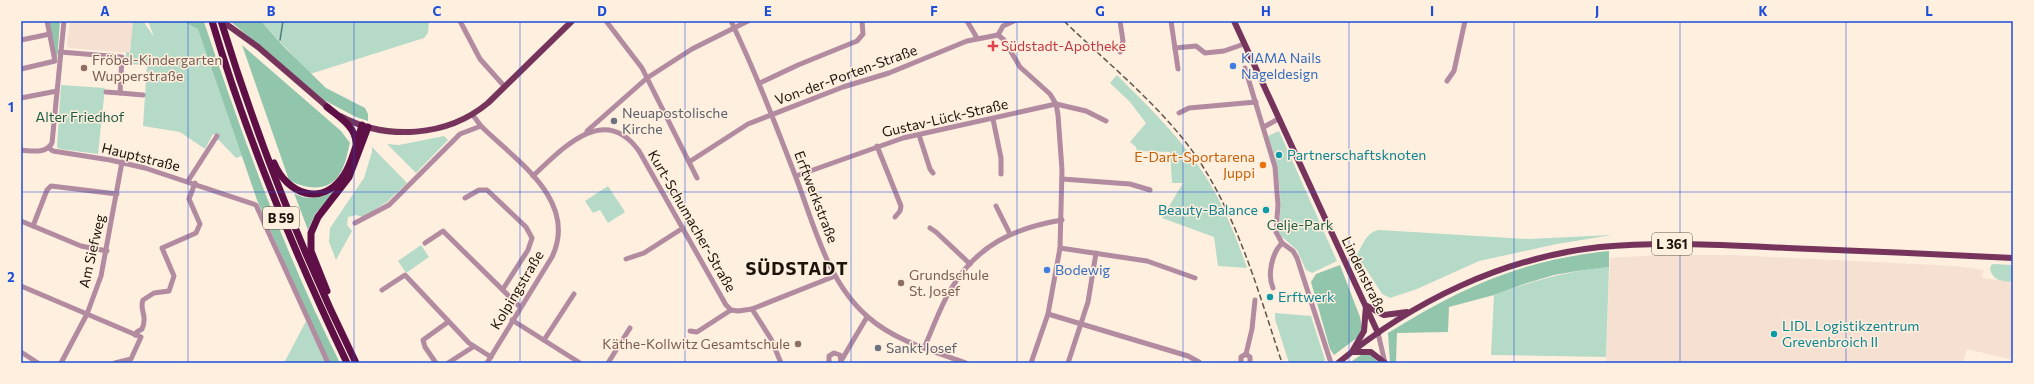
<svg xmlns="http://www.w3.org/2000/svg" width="2034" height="384" font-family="Commissioner,sans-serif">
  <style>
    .commercial { fill: #f5e0d1 }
    .green { fill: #b5dac7 }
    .forest { fill: #91c5ac }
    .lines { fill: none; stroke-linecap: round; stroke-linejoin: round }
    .stream { stroke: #50797b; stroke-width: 1.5 }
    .minor { stroke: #b28ba0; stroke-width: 5 }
    .major { stroke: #76345d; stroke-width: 6 }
    .highway { stroke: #5e1046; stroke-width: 7 }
    .rail { stroke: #5f5549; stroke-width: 1.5; stroke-dasharray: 6 3; stroke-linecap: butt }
    .grid { fill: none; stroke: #1d4ed8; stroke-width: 1; stroke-opacity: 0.55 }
    .health-dot { fill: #e0444e; stroke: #ffefdf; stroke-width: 1.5 }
    .shop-dot { fill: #3f7fe0; stroke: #ffefdf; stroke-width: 1.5 }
    .education-dot { fill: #8d6e63; stroke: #ffefdf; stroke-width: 1.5 }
    .worship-dot { fill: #6b7280; stroke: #ffefdf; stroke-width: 1.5 }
    .culture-dot { fill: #0f9aa8; stroke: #ffefdf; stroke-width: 1.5 }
    .food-dot { fill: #e8710a; stroke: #ffefdf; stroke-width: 1.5 }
    .labels { text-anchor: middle; stroke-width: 3; stroke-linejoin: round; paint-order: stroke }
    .shield { fill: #ffefdf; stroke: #60564a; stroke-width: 1 }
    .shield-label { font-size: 13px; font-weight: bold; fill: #1c140a }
    .health-label { font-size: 14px; fill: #be3a42; stroke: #ffefdf; text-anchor: start }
    .shop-label { font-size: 14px; fill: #366cbe; stroke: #ffefdf; text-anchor: start }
    .education-label { font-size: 14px; fill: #785e54; stroke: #ffefdf; text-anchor: start }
    .street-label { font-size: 14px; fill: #1c140a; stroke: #ffefdf }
    .worship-label { font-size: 14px; fill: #5b616d; stroke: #ffefdf; text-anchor: start }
    .park-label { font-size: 14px; fill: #1e5c43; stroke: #ffefdf }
    .culture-label { font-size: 14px; fill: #0d838f; stroke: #ffefdf; text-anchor: start }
    .food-label { font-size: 14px; fill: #c56008; stroke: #ffefdf; text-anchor: end }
    .district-label { font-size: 18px; font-weight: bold; letter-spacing: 1px; fill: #1c140a; stroke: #ffefdf }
    .neatline { fill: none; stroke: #1d4ed8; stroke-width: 1.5 }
    .grid-label { font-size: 13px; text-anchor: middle; font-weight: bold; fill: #1d4ed8 }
  </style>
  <rect width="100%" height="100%" fill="#ffefdf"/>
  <g class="commercial">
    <path d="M70,21H133L130,53L70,48L67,46Z"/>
    <path d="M1659,255H1731L1956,266L1983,270L1982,278L2013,282V360L1967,349L1963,363H1606L1610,258Z"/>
  </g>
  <g class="green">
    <path d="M133,21H143L154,37L148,21H183L198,28L242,156L236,158L213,134L205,149L180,132L143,126L147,65L125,64L126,52L130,53Z"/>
    <path d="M261,21H429L428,33L424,38L310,74Z"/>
    <path d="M1117,75C1150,108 1184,141 1209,182C1225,209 1237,239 1247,268L1218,266L1214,237L1162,218L1183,183H1172L1170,152L1137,151L1136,147L1130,142L1146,123L1130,102L1110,83Z"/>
    <path d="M61,85L105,88L98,154L60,149L57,147Z"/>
    <path d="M1279,131L1337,261L1312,273L1306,270L1297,250L1281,236L1278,230C1284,199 1278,167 1268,136Z"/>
    <path d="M444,136L448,140L416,173L387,144L399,145Z"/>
    <path d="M372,147L407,183L387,202L363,217L356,215L348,217L347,225L352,231L336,260L329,242L330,228L364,178L372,152Z"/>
    <path d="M608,186L625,212L608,223L600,210L593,213L585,201Z"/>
    <path d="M1380,230L1528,239L1612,235L1557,244L1479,261L1417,289L1390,298L1382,294L1357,255C1363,244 1367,231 1380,230Z"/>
    <path d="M421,245L429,257L406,273L398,261Z"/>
    <path d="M1994,264L2013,265V282C2002,281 1993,281 1990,269L1991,265Z"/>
    <path d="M1609,267L1606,357L1491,355L1494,295C1532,281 1568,271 1609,267Z"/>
    <path d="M1275,313L1311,316L1325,360L1322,363H1289L1275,319Z"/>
    <path d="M306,321L326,363H284Z"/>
  </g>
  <g class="forest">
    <path d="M49,21H60L57,61Z"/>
    <path d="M183,21L204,22C243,138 285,254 340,363H329L257,200L198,29Z"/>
    <path d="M230,21H261L286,49L326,88L365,108L368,114V121L356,117L324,100Z"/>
    <path d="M242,45L341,131L350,143C347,154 345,169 336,179C324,192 303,188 289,180Z"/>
    <path d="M335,192L315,214L308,230L294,193C308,202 321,196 335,192Z"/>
    <path d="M1609,251V267L1577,271L1554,275L1527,283L1494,295L1449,307L1448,332L1397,333L1396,363H1390L1388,333C1462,287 1521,260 1609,251Z"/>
    <path d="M1340,265L1360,317L1362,328L1358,337L1334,355L1330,349L1311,282L1316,274Z"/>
    <path d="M1367,354L1371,355L1379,363H1349L1361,355Z"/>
  </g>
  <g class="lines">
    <path class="stream" d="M280,40L283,21"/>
    <g class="minor">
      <path d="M460,21L480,59L505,87"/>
      <path d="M606,21L642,68L697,178"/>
      <path d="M731,21C755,71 775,123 795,175C814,224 827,282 868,317C895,341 933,351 966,363"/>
      <path d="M967,21L977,38"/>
      <path d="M1120,21L1123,41L1120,52"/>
      <path d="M1171,21L1178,69"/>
      <path d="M998,35L1004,40L1020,67L1050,94L1056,104L1058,115L1062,170L1060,248L1048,314L1031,363"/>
      <path d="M998,35L1003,26L1014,21"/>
      <path d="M21,40L50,34"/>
      <path d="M1175,48L1196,46L1205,53L1224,51L1244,44"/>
      <path d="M60,52L122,57L120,93L143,95"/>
      <path d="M1245,68L1275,167L1278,205L1276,232L1282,243C1272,253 1267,275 1273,288"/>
      <path d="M21,69L55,61L47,21"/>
      <path d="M1447,81L1454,71L1465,21"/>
      <path d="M760,83L798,65L857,41L863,34L862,21"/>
      <path d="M106,92L120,93"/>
      <path d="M21,98L57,91"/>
      <path d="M1179,113L1189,108L1256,102"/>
      <path d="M472,114L481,126C515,160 579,200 552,257L487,363"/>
      <path d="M993,119L1001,158V174"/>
      <path d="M1264,127L1278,119"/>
      <path d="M587,131L647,78L692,49L748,21"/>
      <path d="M919,135L930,169L933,173"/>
      <path d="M877,146L901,206L900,211L895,217"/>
      <path d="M49,148L53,151L110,160L145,168L256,205L328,363"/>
      <path d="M21,150C32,151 46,154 52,143L64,21"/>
      <path d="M689,162L748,124L843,87L889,73L967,41L998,35"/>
      <path d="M533,176C562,149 604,102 639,151L726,305L731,310"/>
      <path d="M796,176L903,138L1056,104L1086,111L1106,121"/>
      <path d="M1062,179L1130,184L1150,190"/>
      <path d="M188,181L217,136"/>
      <path d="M465,198L479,190H487L526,227L532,238L528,250L503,289"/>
      <path d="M996,206L1010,234"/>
      <path d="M21,221L81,246L107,251"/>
      <path d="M355,223L389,205L460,134L481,126"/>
      <path d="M33,226L47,190L51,186L117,194"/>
      <path d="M930,228L936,232L970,264"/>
      <path d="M425,243L443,231L520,307"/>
      <path d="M1282,243L1293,251L1297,258L1331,363"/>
      <path d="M1060,248L1147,261L1195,278"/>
      <path d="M626,259L644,253L683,228"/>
      <path d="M21,286L141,337L131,359L115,363"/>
      <path d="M382,290L405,275L469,343L491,357"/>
      <path d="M752,309L771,339L781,363"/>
      <path d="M1048,314L1188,356L1199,362"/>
      <path d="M512,320L580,363"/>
      <path d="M690,331L697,332L731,310L738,311L752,309L835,276"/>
      <path d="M1378,333L1385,363"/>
      <path d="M135,335L137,332L142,329C148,315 139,310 143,300L154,293L169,291L174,276L162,248L196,233L200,224L189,199L195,183"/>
      <path d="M544,340L574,294"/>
      <path d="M924,348C933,328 940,307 951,289C977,245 1014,228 1062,220"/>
      <path d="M21,352L38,363"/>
      <path d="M1246,354L1252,329L1255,300"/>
      <path d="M841,361L867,317"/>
      <path d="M61,363L87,314L101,276L122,162"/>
      <path d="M436,363L425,347L423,340L448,322"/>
      <path d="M448,363L473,347"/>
      <path d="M608,363L630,328"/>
      <path d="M829,363V356L834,353L840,355L841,362"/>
      <path d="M1068,363L1088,302L1096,253"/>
      <path d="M1241,363V357L1246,354L1250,357V363"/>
    </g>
    <g class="major">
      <path d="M222,21L258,47L331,110"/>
      <path d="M1234,21L1378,333"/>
      <path d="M340,116C387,141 447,137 488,103L572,21"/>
      <path d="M1367,306L1384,315L1407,312"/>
      <path d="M1353,350L1364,331L1366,306"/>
      <path d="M1353,352H1371L1385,363"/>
      <path d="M1338,363C1413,301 1502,258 1600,247C1662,241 1725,245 1787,248C1862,251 1938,254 2013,258"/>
    </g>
    <g class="highway">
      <path d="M212,21C247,139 294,252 347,363"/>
      <path d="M221,21C257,138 302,253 356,363"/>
      <path d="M327,107C339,117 356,127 356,143"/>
      <path d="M274,163C287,194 322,208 344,175C353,161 357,142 362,125"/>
      <path d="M327,291L311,251V233L318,217L349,177L368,127"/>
    </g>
    <path class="rail" d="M1064,21C1109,65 1165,109 1200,162C1240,224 1259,294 1282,363"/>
  </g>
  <path class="grid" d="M188,21V363M354,21V363M520,21V363M685,21V363M851,21V363M1017,21V363M1183,21V363M1349,21V363M1514,21V363M1680,21V363M1846,21V363M21,192H2013"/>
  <path class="health-dot" d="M991 40h4v4h4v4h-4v4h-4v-4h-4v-4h4z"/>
  <g class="shop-dot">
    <circle cx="1233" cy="66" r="4"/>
    <circle cx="1047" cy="270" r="4"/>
  </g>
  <g class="education-dot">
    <circle cx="84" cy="68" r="4"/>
    <circle cx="901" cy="283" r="4"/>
    <circle cx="798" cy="344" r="4"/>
  </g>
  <g class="worship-dot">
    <circle cx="614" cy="121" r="4"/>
    <circle cx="878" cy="348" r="4"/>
  </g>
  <g class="culture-dot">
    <circle cx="1279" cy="155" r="4"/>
    <circle cx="1266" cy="210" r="4"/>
    <circle cx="1270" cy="297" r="4"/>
    <circle cx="1774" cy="334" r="4"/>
  </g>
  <circle class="food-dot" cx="1263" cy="165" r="4"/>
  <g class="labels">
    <g class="shield">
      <rect x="263" y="207" width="36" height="22" rx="3"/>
      <rect x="1652" y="233" width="40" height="22" rx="3"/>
    </g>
    <g class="shield-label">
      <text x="281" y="223">B 59</text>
      <text x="1672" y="249">L 361</text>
    </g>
    <g class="health-label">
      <text x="1001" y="51">Südstadt-Apotheke</text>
    </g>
    <g class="shop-label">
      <text x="1241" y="63">KIAMA Nails<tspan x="1241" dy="16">Nageldesign</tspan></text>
      <text x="1055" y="275">Bodewig</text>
    </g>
    <g class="education-label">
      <text x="92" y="65">Fröbel-Kindergarten<tspan x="92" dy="16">Wupperstraße</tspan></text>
      <text x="909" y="280">Grundschule<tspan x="909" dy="16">St. Josef</tspan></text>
      <text x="790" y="349" text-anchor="end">Käthe-Kollwitz Gesamtschule</text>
    </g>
    <g class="street-label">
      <text transform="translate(846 75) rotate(-20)" y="5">Von-der-Porten-Straße</text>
      <text transform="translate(945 118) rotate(-13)" y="5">Gustav-Lück-Straße</text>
      <text transform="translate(141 157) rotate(14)" y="5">Hauptstraße</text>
      <text transform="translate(816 197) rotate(69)" y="5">Erftwerkstraße</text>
      <text transform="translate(692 221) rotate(60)" y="5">Kurt-Schumacher-Straße</text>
      <text transform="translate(92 251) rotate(-77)" y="5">Am Siefweg</text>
      <text transform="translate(1364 275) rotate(64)" y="5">Lindenstraße</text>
      <text transform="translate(517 290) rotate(-59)" y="5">Kolpingstraße</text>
    </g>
    <g class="worship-label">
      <text x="622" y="118">Neuapostolische<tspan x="622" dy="16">Kirche</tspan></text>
      <text x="886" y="353">Sankt Josef</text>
    </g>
    <g class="park-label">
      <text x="80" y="122">Alter Friedhof</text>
      <text x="1300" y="230">Celje-Park</text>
    </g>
    <g class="culture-label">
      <text x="1287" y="160">Partnerschaftsknoten</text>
      <text x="1258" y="215" text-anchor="end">Beauty-Balance</text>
      <text x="1278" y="302">Erftwerk</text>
      <text x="1782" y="331">LIDL Logistikzentrum<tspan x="1782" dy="16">Grevenbroich II</tspan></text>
    </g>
    <g class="food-label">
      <text x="1255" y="162">E-Dart-Sportarena<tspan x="1255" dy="16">Juppi</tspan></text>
    </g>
    <g class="district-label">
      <text x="797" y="275">SÜDSTADT</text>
    </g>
  </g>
  <rect width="2034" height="384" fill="none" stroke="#ffefdf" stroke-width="44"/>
  <rect x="22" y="22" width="1990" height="340" class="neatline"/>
  <g class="grid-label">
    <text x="105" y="16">A</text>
    <text x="271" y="16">B</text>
    <text x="437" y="16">C</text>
    <text x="602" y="16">D</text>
    <text x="768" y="16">E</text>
    <text x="934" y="16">F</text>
    <text x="1100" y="16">G</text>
    <text x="1266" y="16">H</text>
    <text x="1432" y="16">I</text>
    <text x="1597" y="16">J</text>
    <text x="1763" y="16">K</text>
    <text x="1929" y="16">L</text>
    <text x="11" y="112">1</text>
    <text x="11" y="282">2</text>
  </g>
</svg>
